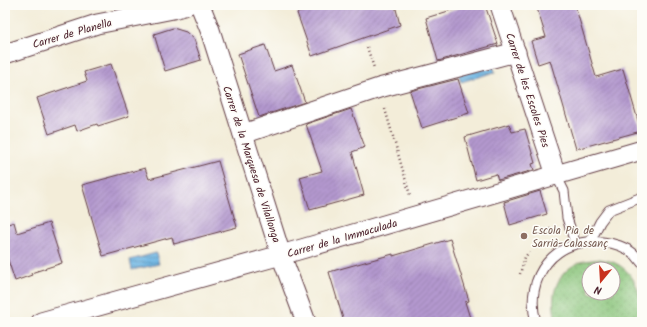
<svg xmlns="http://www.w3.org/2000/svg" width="647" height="327" font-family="Kalam,sans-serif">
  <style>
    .grass { fill: url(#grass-dots); stroke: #6a7252; fill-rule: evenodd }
    .water { fill: url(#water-rules); stroke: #5a6986 }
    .building { fill: url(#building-hatch) }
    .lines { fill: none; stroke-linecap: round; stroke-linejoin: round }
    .service-casing { stroke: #633e45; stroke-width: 11 }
    .minor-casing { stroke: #633e45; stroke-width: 21 }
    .path { stroke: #633e45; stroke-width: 2.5; stroke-dasharray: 1 3; stroke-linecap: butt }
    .service { stroke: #fff; stroke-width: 9 }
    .minor { stroke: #fff; stroke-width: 19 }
    .education-dot { fill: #8d6e63; stroke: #fdfcf7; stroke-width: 1.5 }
    .labels { text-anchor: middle; stroke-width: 3; stroke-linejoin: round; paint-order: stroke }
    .street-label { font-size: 11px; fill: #4a1f2b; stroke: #fdfcf7 }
    .education-label { font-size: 11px; fill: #785e54; stroke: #fdfcf7; text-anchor: start }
  </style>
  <defs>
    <pattern id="grass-dots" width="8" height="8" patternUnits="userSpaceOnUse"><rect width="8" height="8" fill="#89c47a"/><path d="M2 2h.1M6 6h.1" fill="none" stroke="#729f64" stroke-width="1.8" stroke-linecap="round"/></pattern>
    <pattern id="water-rules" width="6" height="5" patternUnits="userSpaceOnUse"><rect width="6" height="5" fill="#69b3e2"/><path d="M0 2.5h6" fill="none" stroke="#5891b7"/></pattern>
    <pattern id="building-hatch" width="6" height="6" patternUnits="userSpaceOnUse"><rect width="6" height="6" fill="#b398cf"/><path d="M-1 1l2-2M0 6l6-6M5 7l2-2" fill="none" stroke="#947ba8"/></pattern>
  </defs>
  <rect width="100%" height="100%" fill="#fdfcf7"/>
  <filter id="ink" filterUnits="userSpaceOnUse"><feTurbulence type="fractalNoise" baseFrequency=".025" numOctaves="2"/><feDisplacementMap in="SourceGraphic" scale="8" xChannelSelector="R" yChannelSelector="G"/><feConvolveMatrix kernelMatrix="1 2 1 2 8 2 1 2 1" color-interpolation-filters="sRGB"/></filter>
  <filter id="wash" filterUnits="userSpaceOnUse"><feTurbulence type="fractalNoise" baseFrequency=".012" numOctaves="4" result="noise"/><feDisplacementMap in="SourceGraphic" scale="16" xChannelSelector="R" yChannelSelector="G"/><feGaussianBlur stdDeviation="0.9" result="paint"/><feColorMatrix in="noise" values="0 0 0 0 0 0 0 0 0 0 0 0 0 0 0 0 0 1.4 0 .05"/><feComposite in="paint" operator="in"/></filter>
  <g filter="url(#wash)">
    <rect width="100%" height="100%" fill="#f3edd9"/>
    <path class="grass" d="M600,259C605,260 611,261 615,263C636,272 647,302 636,322H557C548,297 556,269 584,261C589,260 595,260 600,259ZM589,269H613V293H589Z"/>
    <g class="water">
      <path d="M492,62L495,72L461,82L458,73Z"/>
      <path d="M156,253L159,264L132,270L130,260Z"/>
    </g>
    <g id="blocks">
      <g class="building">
        <path d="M325,5H395L400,25L312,56L297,13Z"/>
        <path d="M468,5H485L498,44L438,61L426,18Z"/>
        <path d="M536,5H575L596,77L623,69L641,131L576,149L550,60L538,64L531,41L546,37Z"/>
        <path d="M173,28L186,32L194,39L201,60L165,71L154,34Z"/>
        <path d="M265,45L274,71L292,65L305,102L259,117L238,54Z"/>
        <path d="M111,64L129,116L98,126L97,124L77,131L75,125L49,134L37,98L87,81L84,72Z"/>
        <path d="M458,79L469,113L422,128L410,91Z"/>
        <path d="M351,109L365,147L352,152L364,195L310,210L300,177L322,171L306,124Z"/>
        <path d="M509,124L512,132L525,129L535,163L532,164L534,170L498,180L496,174L476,180L465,137Z"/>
        <path d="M218,161L237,227L174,244L172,237L103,256L82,185L145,168L149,179Z"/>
        <path d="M540,191L547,214L510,225L504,202Z"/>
        <path d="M14,222L17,233L49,223L62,263L31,273L32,275L15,281L5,251V225Z"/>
        <path d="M450,239L469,301L465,302L470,318L458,322H344L329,272L393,254V256Z"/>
      </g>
    </g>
  </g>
  <g filter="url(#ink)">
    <use href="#blocks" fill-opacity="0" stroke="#633e45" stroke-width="1"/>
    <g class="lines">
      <defs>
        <g id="service">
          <path d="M556,175L564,191L567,218L575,243"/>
          <path d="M591,240L600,222L609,210L642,197"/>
          <path d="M536,322C523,277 556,236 603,242C613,243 626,247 634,254C637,256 639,260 642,263"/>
        </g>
        <g id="minor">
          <path d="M200,5L210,30L281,255L306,322"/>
          <path d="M500,5L556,175"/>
          <path d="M5,54L97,24L173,9L187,5"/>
          <path d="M243,134L379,88L516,52"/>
          <path d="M41,322L281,255L642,150"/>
        </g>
      </defs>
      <use href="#service" class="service-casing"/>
      <use href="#minor" class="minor-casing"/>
      <g class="path">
        <path d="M367,47L374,68"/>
        <path d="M385,109L410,195"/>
        <path d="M546,236L552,226"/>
        <path d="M520,274L525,257L529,252"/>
      </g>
      <use href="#service" class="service"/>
      <use href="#minor" class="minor"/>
    </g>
  </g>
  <circle class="education-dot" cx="524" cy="236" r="4"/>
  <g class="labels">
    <g class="street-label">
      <text transform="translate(72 33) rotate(-16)" y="4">Carrer de Planella</text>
      <text transform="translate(528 90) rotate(72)" y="4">Carrer de les Escoles Pies</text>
      <text transform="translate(252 164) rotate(72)" y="4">Carrer de la Marquesa de Vilallonga</text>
      <text transform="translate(342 238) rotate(-16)" y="4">Carrer de la Immaculada</text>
    </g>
    <g class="education-label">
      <text x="532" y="234">Escola Pia de<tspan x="532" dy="13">Sarrià-Calassanç</tspan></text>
    </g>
  </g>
  <rect width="647" height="327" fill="none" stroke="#fdfcf7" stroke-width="20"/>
  <g transform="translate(601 281) rotate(198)"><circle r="19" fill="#fdfcf7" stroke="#b5a4a5"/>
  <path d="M0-3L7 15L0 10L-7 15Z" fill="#c8321e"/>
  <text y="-6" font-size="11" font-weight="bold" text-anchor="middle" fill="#4a1f2b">N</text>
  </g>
</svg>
